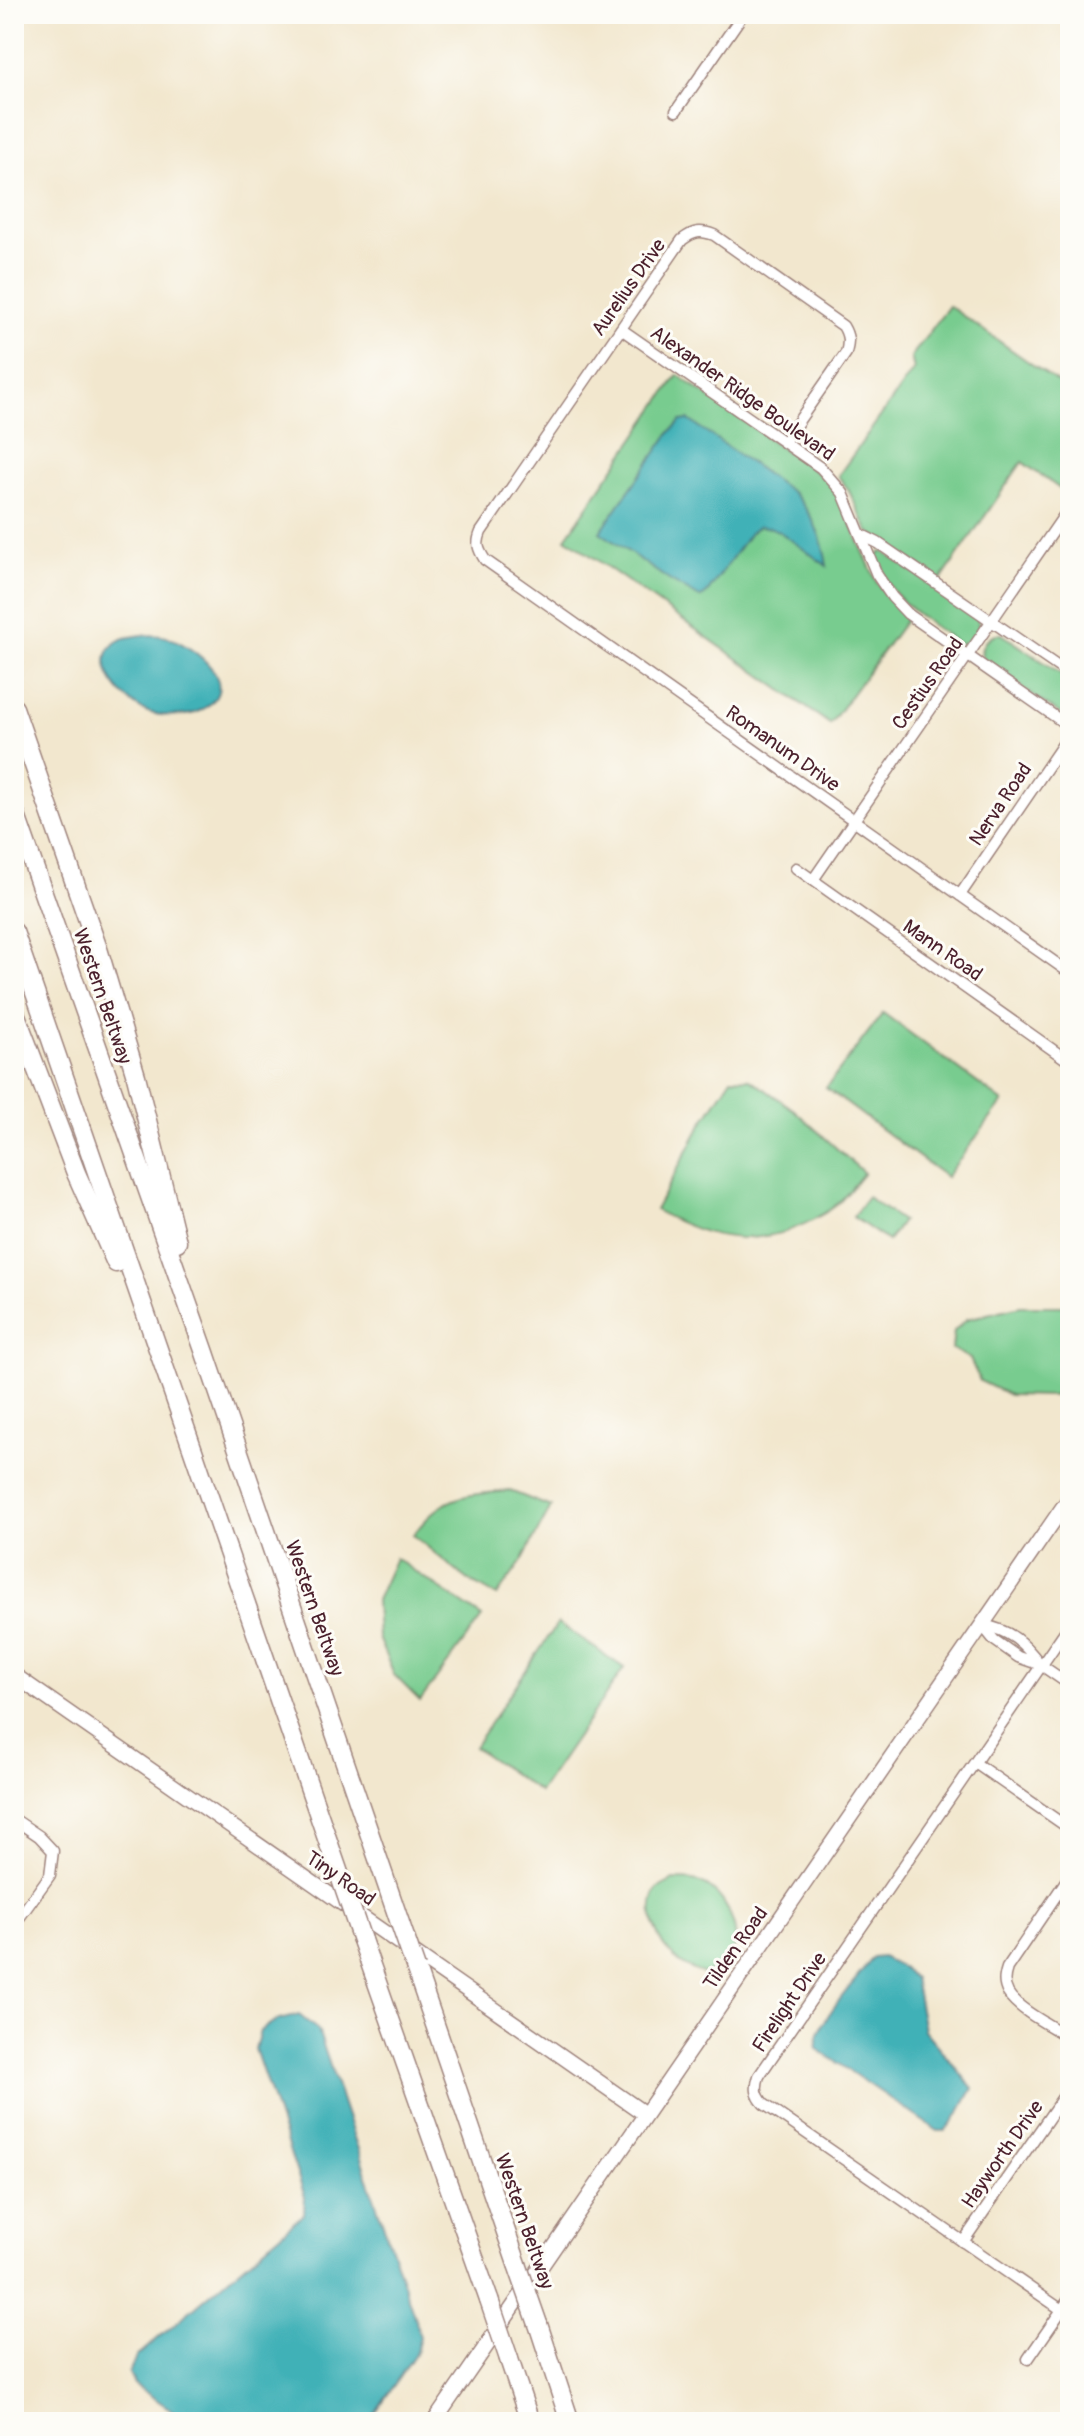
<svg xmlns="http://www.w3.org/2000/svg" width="1084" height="2436" font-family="Pangolin,sans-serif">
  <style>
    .green { fill: #78cc8f; stroke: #61765d; stroke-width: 2 }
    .water { fill: #40b1b7; stroke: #456871; stroke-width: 2 }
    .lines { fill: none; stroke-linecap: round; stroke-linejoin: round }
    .street-casing { stroke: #9e837c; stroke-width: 13 }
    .secondary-casing { stroke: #9e837c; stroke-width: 17 }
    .highway-casing { stroke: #9e837c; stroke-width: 21 }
    .street { stroke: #fff; stroke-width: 10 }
    .secondary { stroke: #fff; stroke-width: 14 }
    .highway { stroke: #fff; stroke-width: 18 }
    .highway-bridge-casing { stroke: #9e837c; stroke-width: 21; stroke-linecap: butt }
    .highway-bridge { stroke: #fff; stroke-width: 18 }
    .labels { text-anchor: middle; stroke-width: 6; stroke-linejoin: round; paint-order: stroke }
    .street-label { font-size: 20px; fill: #4a1f2b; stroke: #fdfcf7 }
  </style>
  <rect width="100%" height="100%" fill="#fdfcf7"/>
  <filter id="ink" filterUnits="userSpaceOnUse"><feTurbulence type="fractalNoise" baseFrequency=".0125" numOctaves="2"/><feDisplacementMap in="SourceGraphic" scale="16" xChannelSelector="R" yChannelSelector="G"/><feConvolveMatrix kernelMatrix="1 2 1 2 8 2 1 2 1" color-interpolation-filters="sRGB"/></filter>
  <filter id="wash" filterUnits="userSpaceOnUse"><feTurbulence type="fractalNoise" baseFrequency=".006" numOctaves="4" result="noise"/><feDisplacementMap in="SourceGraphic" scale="32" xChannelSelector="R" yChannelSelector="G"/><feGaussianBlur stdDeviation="1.8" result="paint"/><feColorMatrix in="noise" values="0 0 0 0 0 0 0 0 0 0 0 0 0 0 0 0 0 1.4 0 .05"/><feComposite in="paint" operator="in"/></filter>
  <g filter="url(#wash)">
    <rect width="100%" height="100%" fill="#f2e7ce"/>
    <g class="green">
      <path d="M949,306L1070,391V496L1022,462L941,580L868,531L848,489L838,476L914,369L911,357Z"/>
      <path d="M678,375L827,480L840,498L877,583L907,618L830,724L566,538Z"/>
      <path d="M881,552H884L977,617C982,631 974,642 959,644C926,621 889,599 875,559Z"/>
      <path d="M995,634H1002L1070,680V716L1060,714L986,664C977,652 982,640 995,634Z"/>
      <path d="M883,1013L1003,1102L946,1177L826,1088Z"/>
      <path d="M732,1078L750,1079L793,1109L864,1173C854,1184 846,1197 835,1206C829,1211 821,1215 814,1219C758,1250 708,1240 655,1210L703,1122Z"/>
      <path d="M867,1197L902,1221L888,1241L853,1217Z"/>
      <path d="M1020,1306H1070V1389L1052,1396L1009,1395L980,1381L970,1359L952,1349L954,1331L967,1319Z"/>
      <path d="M510,1491L551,1507L522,1561L497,1596L465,1578L413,1535C444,1494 463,1495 510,1491Z"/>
      <path d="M395,1558L482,1617L420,1701L394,1675L378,1638L376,1600Z"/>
      <path d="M558,1623L624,1668L539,1792L474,1747Z"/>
      <path d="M673,1880C686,1880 699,1880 710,1888C729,1901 746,1940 727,1960C722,1966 712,1970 705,1974C676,1966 657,1946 652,1915C651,1908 652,1897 657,1890C660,1886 669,1883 673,1880Z"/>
    </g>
    <g class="water">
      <path d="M689,420L793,493C812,513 823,538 827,566L780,532L772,528L759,526L750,533L707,593L700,598L669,580L600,532L671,431L681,421Z"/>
      <path d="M142,635C150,635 159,635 167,637C189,644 236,677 212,702C204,710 195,714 185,715C172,716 159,716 148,712C126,704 91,667 113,645C120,637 132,637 142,635Z"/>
      <path d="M882,1957L896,1964L914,1978L924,2030L973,2088L960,2112L945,2131H938L926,2123L817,2049C812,2027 853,1984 867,1965L873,1958Z"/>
      <path d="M299,2015L318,2030L415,2319L420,2337L416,2352L369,2422H189L134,2384L129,2373L136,2357L304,2214L305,2197L255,2049L260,2031L275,2021Z"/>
    </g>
  </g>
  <g filter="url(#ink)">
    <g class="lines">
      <defs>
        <g id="street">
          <path d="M676,111L743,14"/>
          <path d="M621,329L821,468L843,493L877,575L892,597L908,614L1070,727"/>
          <path d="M784,442L846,353C849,342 849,336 843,326L714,235C700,230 694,231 682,240L481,532C476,544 478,549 485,560L1070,973"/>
          <path d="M860,534L878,543L1070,675"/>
          <path d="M796,868L1070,1062"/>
          <path d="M813,880L1070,507"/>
          <path d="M960,895L1070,734"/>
          <path d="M982,1625L994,1640L1018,1657L1041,1665L1070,1685"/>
          <path d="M982,1625C1010,1630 1023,1642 1040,1664"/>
          <path d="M975,1763L1070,1829"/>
          <path d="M14,1819L39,1836L53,1851L50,1875L14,1925"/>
          <path d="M1070,1875L1007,1968C1004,1977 1003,1984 1008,1993C1018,2010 1053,2027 1070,2038"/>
          <path d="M963,2242L1070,2087"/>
          <path d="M1062,2310L764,2104C756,2095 755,2088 759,2076L1070,1624"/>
          <path d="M1028,2359L1070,2298"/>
        </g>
        <g id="secondary">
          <path d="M14,1675L645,2114"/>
          <path d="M434,2422L1070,1497"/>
        </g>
        <g id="highway">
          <path d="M14,708L99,952L136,1076L177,1242"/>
          <path d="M14,810L204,1350L400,1923"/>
          <path d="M14,932L341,1879"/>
          <path d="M14,1010L76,1173L116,1263"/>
          <path d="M362,1940L489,2300"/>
          <path d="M416,1969L517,2264"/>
          <path d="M538,2324L570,2422"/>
          <path d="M509,2359L530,2422"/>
        </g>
      </defs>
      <use href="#street" class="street-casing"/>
      <use href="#secondary" class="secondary-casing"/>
      <use href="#highway" class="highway-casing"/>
      <use href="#street" class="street"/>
      <use href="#secondary" class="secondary"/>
      <use href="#highway" class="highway"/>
      <defs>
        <g id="highway-bridge">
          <path d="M341,1879L362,1940"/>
          <path d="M400,1923L416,1969"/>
          <path d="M517,2264L538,2324"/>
          <path d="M489,2300L509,2359"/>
        </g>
      </defs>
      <use href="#highway-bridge" class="highway-bridge-casing"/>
      <use href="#highway-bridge" class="highway-bridge"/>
    </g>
  </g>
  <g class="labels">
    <g class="street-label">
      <text transform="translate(628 287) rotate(-55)" y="7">Aurelius Drive</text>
      <text transform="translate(743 393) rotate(35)" y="7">Alexander Ridge Boulevard</text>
      <text transform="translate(927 683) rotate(-55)" y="7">Cestius Road</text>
      <text transform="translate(783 748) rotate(35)" y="7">Romanum Drive</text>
      <text transform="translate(1000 804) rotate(-56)" y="7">Nerva Road</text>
      <text transform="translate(943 950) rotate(35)" y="7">Mann Road</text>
      <text transform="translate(103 996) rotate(71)" y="7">Western Beltway</text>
      <text transform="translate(315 1608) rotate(71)" y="7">Western Beltway</text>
      <text transform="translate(341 1878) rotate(35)" y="7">Tiny Road</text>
      <text transform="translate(735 1948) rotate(-55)" y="7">Tilden Road</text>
      <text transform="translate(789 2002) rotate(-56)" y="7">Firelight Drive</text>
      <text transform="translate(1002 2154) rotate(-55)" y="7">Hayworth Drive</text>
      <text transform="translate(525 2221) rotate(71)" y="7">Western Beltway</text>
    </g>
  </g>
  <rect width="1084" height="2436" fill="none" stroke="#fdfcf7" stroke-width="48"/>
</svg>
